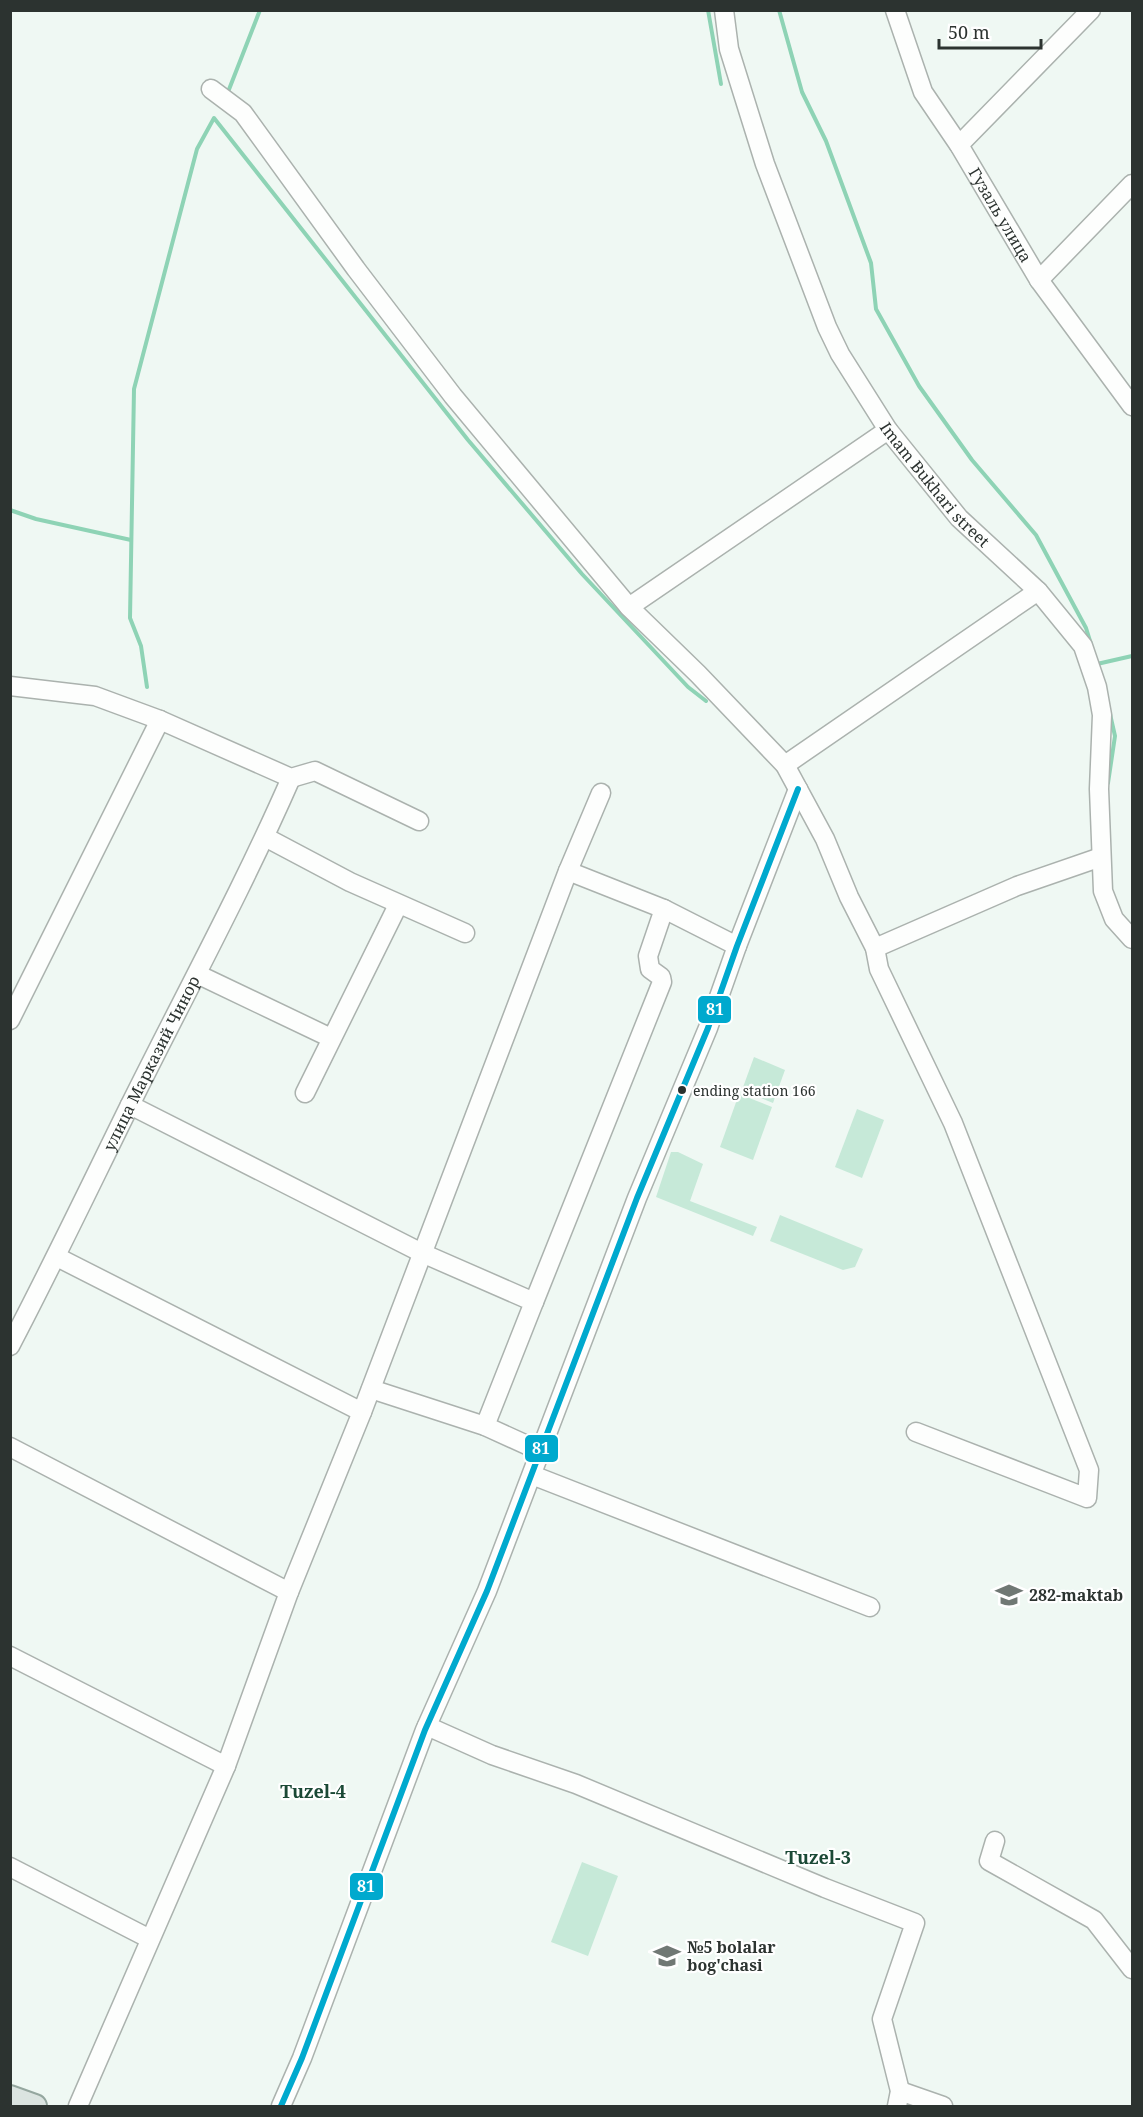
<svg xmlns="http://www.w3.org/2000/svg" width="1143" height="2117" font-family="'Noto Serif',serif">
  <style>
    .green { fill: #c6e9d8 }
    .lines { fill: none; stroke-linecap: round; stroke-linejoin: round }
    .stream { stroke: #8ed3b5; stroke-width: 4 }
    .minor-casing { stroke: #abb2ae; stroke-width: 21 }
    .major-casing { stroke: #95a79f; stroke-width: 26 }
    .minor { stroke: #fdfefd; stroke-width: 18 }
    .major { stroke: #dbe4e0; stroke-width: 22 }
    .bus-1-casing { stroke: #fff; stroke-width: 10 }
    .bus-1 { stroke: #00a9ce; stroke-width: 6 }
    .bus-dot { fill: #2c3330; stroke: #fff; stroke-width: 2 }
    .labels { text-anchor: middle; stroke-width: 4.5; stroke-linejoin: round; paint-order: stroke }
    .bus-label { font-size: 14px; fill: #2c3330; stroke: #fff; text-anchor: start }
    .street-label { font-size: 16px; fill: #2c3330; stroke: #fff }
    .poi-label { font-size: 16px; font-weight: bold; fill: #2c3330; stroke: #fff; text-anchor: start }
    .neighbourhood-label { font-size: 18px; font-weight: bold; fill: #1b4936; stroke: #fff }
    .line-badge { stroke: #fff; stroke-width: 2 }
    .badge-label { font-size: 16px; text-anchor: middle; font-weight: bold; fill: #fff }
  </style>
  <rect width="100%" height="100%" fill="#eff8f3"/>
  <g class="green">
    <path d="M754,1057L785,1070L773,1103L742,1090Z"/>
    <path d="M739,1094L772,1107L753,1160L720,1147Z"/>
    <path d="M857,1109L884,1120L862,1178L835,1167Z"/>
    <path d="M671,1152H678L703,1164L690,1201L757,1227L753,1236L656,1197Z"/>
    <path d="M780,1215L863,1249L855,1267L843,1270L770,1241Z"/>
    <path d="M582,1862L618,1876L588,1956L551,1942Z"/>
  </g>
  <g class="lines">
    <g class="stream">
      <path d="M708,10L721,84"/>
      <path d="M779,10L802,92L826,141L871,263L876,309L919,386L972,460L1036,535L1086,628L1091,644"/>
      <path d="M228,92L260,10"/>
      <path d="M10,510L36,519L131,540"/>
      <path d="M1096,660L1097,664L1132,656"/>
      <path d="M147,687L141,646L130,618L134,389L197,149L214,118L468,440L582,574L688,687L706,701"/>
      <path d="M1108,783L1115,736L1110,714"/>
    </g>
    <defs>
      <g id="minor">
        <path id="s1" d="M724,10L729,49L765,164L827,327L840,354L888,430L959,518L1038,591L1083,646L1097,687L1102,715L1099,789L1103,891L1114,919L1132,939"/>
        <path id="s2" d="M895,10L923,92L959,145L1039,280L1132,406"/>
        <path d="M211,89L243,113L356,269L453,396L629,607L698,674L785,765L825,839L849,897L875,948L879,969L953,1123L1089,1470L1087,1498L916,1432"/>
        <path d="M959,145L1091,10"/>
        <path d="M1039,280L1132,184"/>
        <path d="M629,607L888,430"/>
        <path d="M10,686L95,696L160,720L291,778L315,771L419,821"/>
        <path d="M785,765L1038,591"/>
        <path d="M265,837L350,882L465,933"/>
        <path d="M568,871L601,793"/>
        <path d="M875,948L1017,886L1101,857"/>
        <path d="M197,974L331,1038"/>
        <path d="M10,1020L160,720"/>
        <path d="M305,1093L398,905"/>
        <path d="M130,1105L422,1253L534,1302L485,1426"/>
        <path d="M57,1257L362,1412"/>
        <path d="M534,1302L662,982L661,977L650,969L648,956L664,909"/>
        <path id="s3" d="M10,1346C52,1266 90,1186 130,1105C184,996 242,890 291,778"/>
        <path d="M371,1389L485,1426L540,1451"/>
        <path d="M10,1447L289,1592"/>
        <path d="M532,1475L870,1607"/>
        <path d="M10,1656L226,1766"/>
        <path d="M427,1726L492,1755L576,1784L825,1888L915,1923L882,2019L900,2091L897,2106"/>
        <path d="M995,1841L989,1861L1094,1920L1132,1969"/>
        <path d="M10,1867L150,1939"/>
        <path d="M900,2091L943,2106"/>
        <path d="M78,2106L226,1766L289,1592L362,1412L568,871L664,909L737,946"/>
        <path d="M281,2106L302,2058L425,1730L487,1591L637,1198L708,1028L737,946L798,789"/>
      </g>
      <path id="major" d="M10,2097L35,2106"/>
    </defs>
    <use href="#minor" class="minor-casing"/>
    <use href="#major" class="major-casing"/>
    <use href="#minor" class="minor"/>
    <use href="#major" class="major"/>
    <defs>
      <path id="bus-1" d="M281,2106L302,2058L425,1730L487,1591L637,1198L708,1028L737,946L798,789"/>
    </defs>
    <use href="#bus-1" class="bus-1-casing"/>
    <use href="#bus-1" class="bus-1"/>
  </g>
  <defs>
    <symbol id="school-bare" viewBox="-9 -9 18 18"><path d="M0-5L7-2L0 1L-7-2ZM-4 1L0 2.5L4 1V4Q0 6-4 4Z" fill="#707874" stroke="#fff" stroke-width="2.5" paint-order="stroke"/></symbol>
  </defs>
  <g fill-rule="evenodd">
    <use href="#school-bare" x="990" y="1576" width="38" height="38"/>
    <use href="#school-bare" x="648" y="1937" width="38" height="38"/>
  </g>
  <circle class="bus-dot" cx="682" cy="1090" r="5"/>
  <g class="labels">
    <g class="bus-label">
      <text x="693" y="1096">ending station 166</text>
    </g>
    <g class="street-label">
      <text dy="6" stroke="none"><textPath href="#s2" startOffset="232">Гузаль улица</textPath></text>
      <text dy="6" stroke="none"><textPath href="#s1" startOffset="526">Imam Bukhari street</textPath></text>
      <text dy="6" stroke="none"><textPath href="#s3" startOffset="316">улица Марказий Чинор</textPath></text>
    </g>
    <g class="poi-label">
      <text x="1029" y="1601">282-maktab</text>
      <text x="687" y="1953">№5 bolalar<tspan x="687" dy="18">bog'chasi</tspan></text>
    </g>
    <g class="neighbourhood-label">
      <text x="313" y="1798">Tuzel-4</text>
      <text x="818" y="1864">Tuzel-3</text>
    </g>
  </g>
  <g class="line-badge">
    <rect x="697" y="995" width="35" height="29" rx="6" fill="#00a9ce"/>
    <rect x="524" y="1434" width="35" height="29" rx="6" fill="#00a9ce"/>
    <rect x="349" y="1872" width="35" height="29" rx="6" fill="#00a9ce"/>
  </g>
  <g class="badge-label">
    <text x="715" y="1015">81</text>
    <text x="541" y="1454">81</text>
    <text x="366" y="1892">81</text>
  </g>
  <rect width="1143" height="2117" fill="none" stroke="#2c3330" stroke-width="24"/>
  <path d="M939 39v9h102v-9" fill="none" stroke="#2c3330" stroke-width="3"/>
  <text x="948" y="39" font-size="18" fill="#2c3330" stroke="#ffffff" stroke-width="4.5" paint-order="stroke">50 m</text>
</svg>
